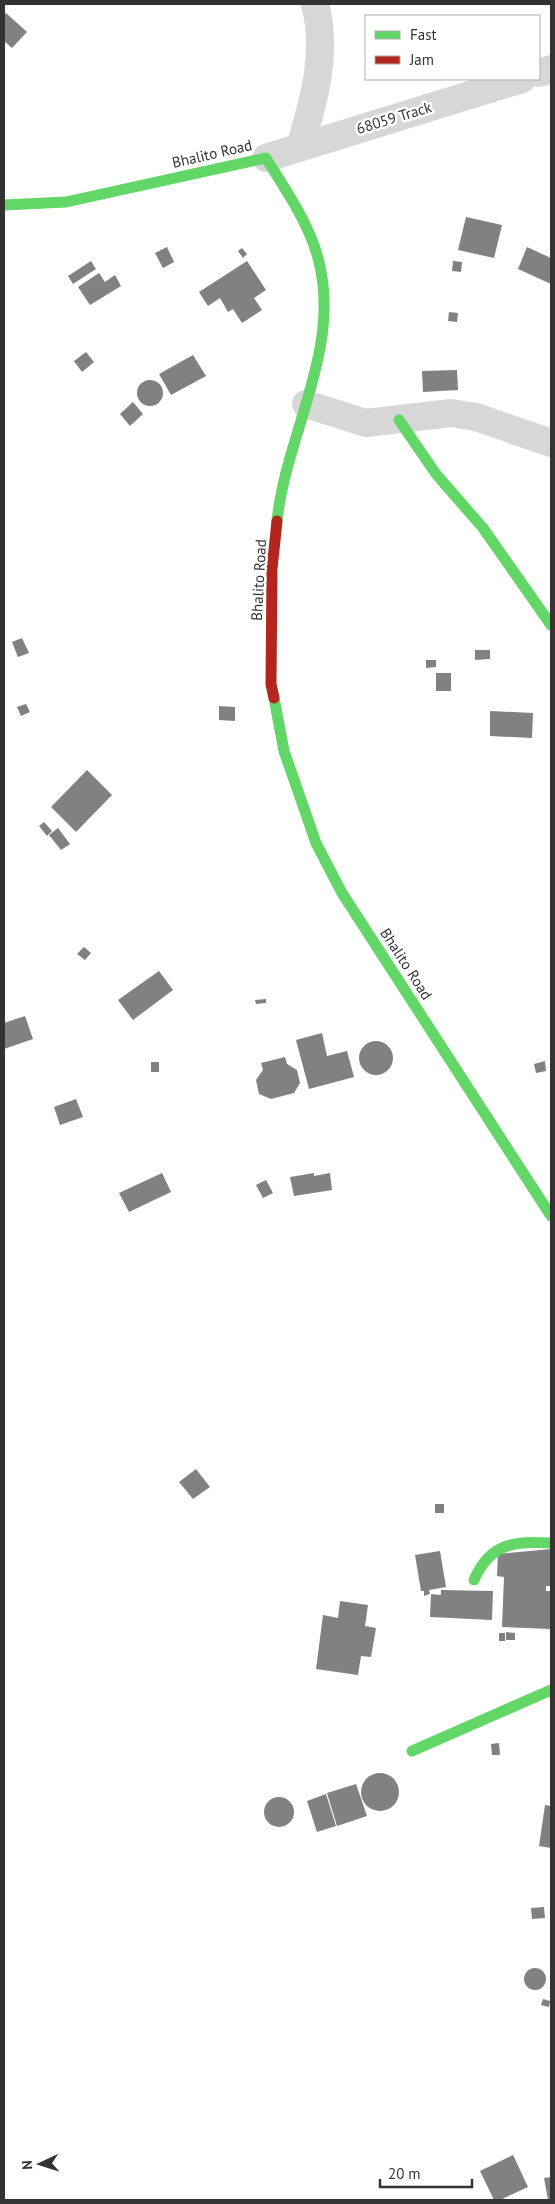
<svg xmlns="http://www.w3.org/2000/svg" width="555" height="2204" font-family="'PT Sans',sans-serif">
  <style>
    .building { fill: #818181 }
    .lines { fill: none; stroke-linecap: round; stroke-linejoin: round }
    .street { stroke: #d7d7d7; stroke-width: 28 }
    .fast { stroke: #63d668; stroke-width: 11 }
    .jam { stroke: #b3261e; stroke-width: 11 }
    .labels { text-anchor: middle; stroke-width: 5; stroke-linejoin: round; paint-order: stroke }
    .street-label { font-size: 15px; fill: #333; stroke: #fff }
  </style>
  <rect width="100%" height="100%" fill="#fff"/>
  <g class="building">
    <path d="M6,13L27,32L12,48L4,41V15Z"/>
    <path d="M466,217L502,225L494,258L458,250Z"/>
    <path d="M167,247L174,262L163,268L155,253Z"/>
    <path d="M527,247L551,258V284L518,269Z"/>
    <path d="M242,248L247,254L243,258L238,251Z"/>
    <path d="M91,261L96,269L73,284L68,276Z"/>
    <path d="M247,261L266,290L254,298L262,310L242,323L233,309L228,312L220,298L208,306L199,292Z"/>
    <path d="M453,261L462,262L461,272L452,271Z"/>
    <path d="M99,273L105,282L115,275L121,286L90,305L78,287Z"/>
    <path d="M449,312L458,313L457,322L448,321Z"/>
    <path d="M86,352L94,362L82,372L74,361Z"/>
    <path d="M193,355L206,376L171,395L159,374Z"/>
    <path d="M457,370L458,390L423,392L422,371Z"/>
    <circle cx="150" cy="393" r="13"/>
    <path d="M133,402L143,414L130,426L120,414Z"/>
    <path d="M22,638L29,653L18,657L12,642Z"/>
    <path d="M475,650H490V659L475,660Z"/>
    <path d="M426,660H436V667L426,668Z"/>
    <rect x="436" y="673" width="15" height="18"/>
    <path d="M26,704L30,712L21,716L17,707Z"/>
    <path d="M219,706L235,707V721L219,720Z"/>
    <path d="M490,711L533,713L532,738L490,736Z"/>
    <path d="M87,770L112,795L76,832L51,807Z"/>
    <path d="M44,822L52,831L47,836L39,826Z"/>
    <path d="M58,828L70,844L61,850L49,835Z"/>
    <path d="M84,947L91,953L85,960L77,954Z"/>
    <path d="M159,971L173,990L133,1020L118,1000Z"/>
    <path d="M266,999V1003L256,1004L255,1000Z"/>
    <path d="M25,1016L33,1039L4,1049V1023Z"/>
    <path d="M322,1033L327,1056L347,1051L354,1077L309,1089L296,1040Z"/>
    <circle cx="376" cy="1058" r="17"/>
    <path d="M285,1057L287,1064L297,1070L300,1083L294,1093L271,1099L259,1094L256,1080L263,1070L261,1063Z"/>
    <path d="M545,1061L546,1071L536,1073L534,1064Z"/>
    <rect x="151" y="1062" width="8" height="10"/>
    <path d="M76,1099L83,1117L60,1125L54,1107Z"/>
    <path d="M162,1173L171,1192L129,1212L119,1193Z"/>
    <path d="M314,1173V1176L330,1173L332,1190L294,1196L290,1177Z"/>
    <path d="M266,1180L273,1193L263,1198L256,1185Z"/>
    <path d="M196,1469L210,1487L193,1499L179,1482Z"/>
    <rect x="435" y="1504" width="9" height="9"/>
    <path d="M551,1549V1586H546V1591H551L550,1629L502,1627L504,1577L497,1576L498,1554Z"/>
    <path d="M440,1551L446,1587L429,1590L430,1594L424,1596V1591H421L415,1555Z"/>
    <path d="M441,1590L493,1591L492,1620L430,1617L431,1594L441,1595Z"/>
    <path d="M340,1601L368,1605L365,1626L376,1628L371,1657L361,1656L358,1675L316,1669L323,1615L338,1618Z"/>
    <path d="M506,1632L515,1633V1640H506Z"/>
    <rect x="499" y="1633" width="6" height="8"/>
    <path d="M499,1743L500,1755H492L491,1744Z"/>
    <circle cx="380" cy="1792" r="19"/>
    <path d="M356,1784L367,1816L337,1826L327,1793Z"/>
    <path d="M326,1794L336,1826L317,1832L307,1801Z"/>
    <circle cx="279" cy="1812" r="15"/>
    <path d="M545,1805L551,1806V1848L539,1846Z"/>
    <path d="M544,1907L545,1918L532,1919L531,1908Z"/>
    <circle cx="535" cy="1979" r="11"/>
    <path d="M543,1999L550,2001L549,2007L541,2005Z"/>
    <path d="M513,2155L528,2187L500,2200H494L480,2171Z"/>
    <path d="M551,2177V2200H548L544,2178Z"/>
  </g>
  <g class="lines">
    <g class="street">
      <path d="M539,73L551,69"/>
      <path d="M300,147C314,101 328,52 315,4"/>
      <path d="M266,158L522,79"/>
      <path d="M306,404L366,423L451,413L476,417L551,443"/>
    </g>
    <g class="fast">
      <path d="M4,205L66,202L266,158C286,191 310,224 319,262C341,350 286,434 277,521"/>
      <path d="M399,420L436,474L483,528L551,625"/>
      <path d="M274,698L284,751L316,843L342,893L551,1216"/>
      <path d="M474,1580C490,1543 514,1541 551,1543"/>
      <path d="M412,1751L551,1690"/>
    </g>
    <path class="jam" d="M274,698L271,684L272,569L277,521"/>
  </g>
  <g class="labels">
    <g class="street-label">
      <text transform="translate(394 118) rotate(-17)" y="5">68059 Track</text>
      <text transform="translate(212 154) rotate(-13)" y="5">Bhalito Road</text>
      <text transform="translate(259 580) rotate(-87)" y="5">Bhalito Road</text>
      <text transform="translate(406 964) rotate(57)" y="5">Bhalito Road</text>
    </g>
  </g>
  <rect width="555" height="2204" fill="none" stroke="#333333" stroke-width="10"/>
  <rect x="365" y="15" width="175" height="65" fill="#ffffff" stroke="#adadad"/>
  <rect x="375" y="31" width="25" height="8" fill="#63d668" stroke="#adadad"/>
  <text x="410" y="40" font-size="15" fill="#333333">Fast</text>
  <rect x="375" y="56" width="25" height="8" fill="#b3261e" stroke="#adadad"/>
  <text x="410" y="65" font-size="15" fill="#333333">Jam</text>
  <g transform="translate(40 2164) rotate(266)" stroke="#ffffff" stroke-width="4" paint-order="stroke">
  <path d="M0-4L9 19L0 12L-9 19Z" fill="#333333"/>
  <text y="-8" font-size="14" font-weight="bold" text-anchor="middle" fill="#333333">N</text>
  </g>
  <path d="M380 2179v8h92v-8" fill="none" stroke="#333333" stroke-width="2.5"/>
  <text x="388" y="2179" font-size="15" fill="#333333" stroke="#ffffff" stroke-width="4" paint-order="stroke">20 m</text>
</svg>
